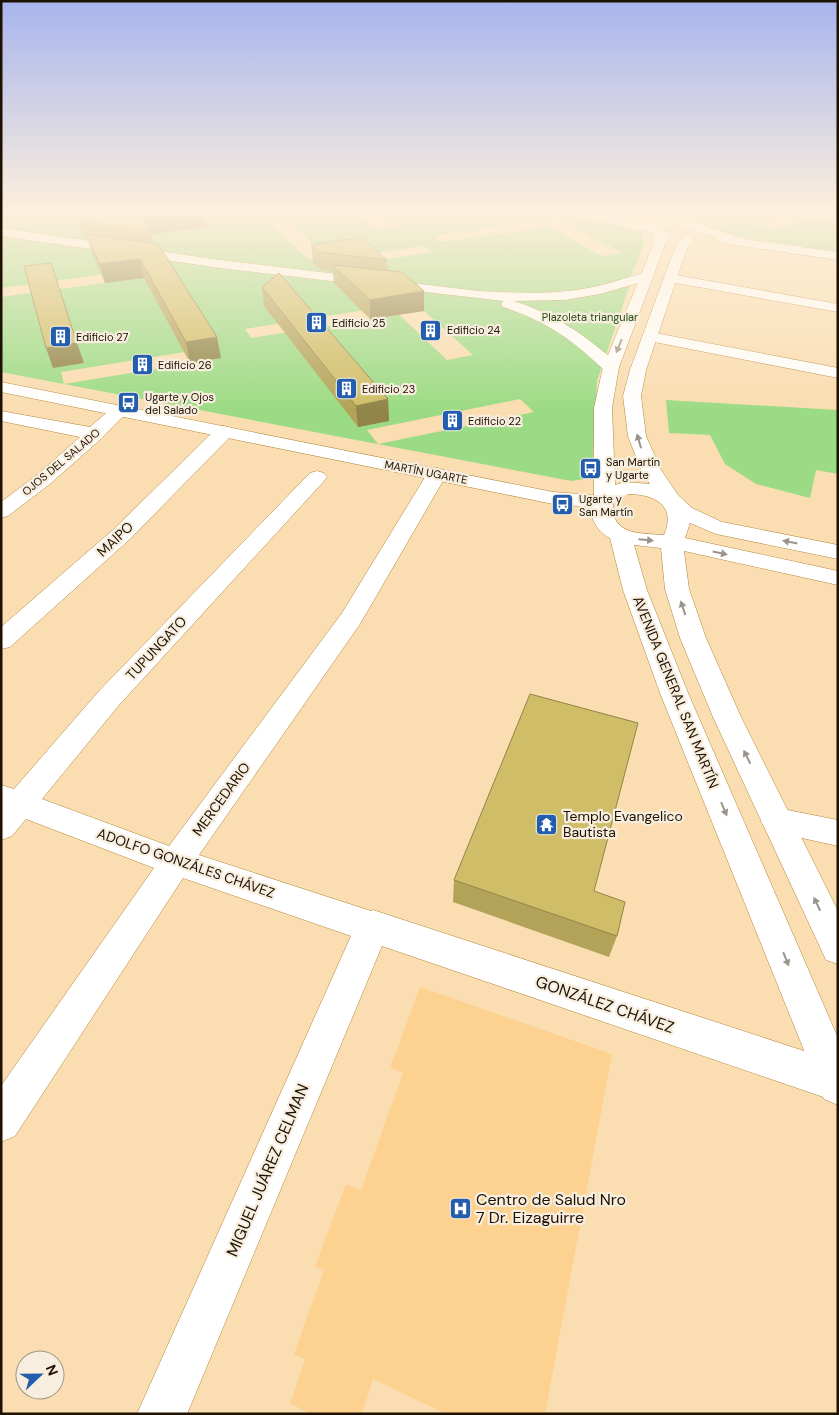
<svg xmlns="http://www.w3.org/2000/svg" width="839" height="1415" font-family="'DM Sans',sans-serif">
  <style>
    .built { fill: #fdd291 }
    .green { fill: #9cdb85; fill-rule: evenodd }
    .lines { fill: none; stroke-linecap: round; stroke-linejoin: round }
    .minor-casing { stroke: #b38638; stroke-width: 1 }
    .tertiary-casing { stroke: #b38638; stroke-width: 1 }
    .minor { fill: #fff; fill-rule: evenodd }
    .tertiary { fill: #fff; fill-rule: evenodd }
    .wall { fill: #b2a359 }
    .shaded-wall { fill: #918448 }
    .building { fill: #cfbd67; stroke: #918448 }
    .oneway { fill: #9a948c }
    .labels { text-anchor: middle; stroke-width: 4.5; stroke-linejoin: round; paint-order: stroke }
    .far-park-label { font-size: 11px; fill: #244d12; stroke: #f7eedf }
    .far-poi-label { font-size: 11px; fill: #1f1100; stroke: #f7eedf; text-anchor: start }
    .far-street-label { font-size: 11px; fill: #1f1100; stroke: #f7eedf }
    .street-label { font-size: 14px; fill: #1f1100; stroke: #f7eedf }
    .poi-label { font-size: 14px; fill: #1f1100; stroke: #f7eedf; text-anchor: start }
    .near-street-label { font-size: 16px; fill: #1f1100; stroke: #f7eedf }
    .near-poi-label { font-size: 16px; fill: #1f1100; stroke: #f7eedf; text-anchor: start }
  </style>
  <rect width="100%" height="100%" fill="#faddb1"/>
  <path class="built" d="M420,987L612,1054L545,1414H446L373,1379L362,1414H311L290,1403L305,1360L294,1354L324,1270L315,1266L346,1184L361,1190L403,1073L390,1068Z"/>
  <g class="green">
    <path d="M1,211H231L229,212L233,217L284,211H354L377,229L397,226L377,211H538L626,227L641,233L644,243L628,284H630L597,381L592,471L584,479L571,481L1,372V297L133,279L129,271L1,288ZM559,218L620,252V253L601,256L541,221ZM289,222L328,257L309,260L272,225ZM534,222L542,228L441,242L433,236ZM424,246L432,252L320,270L314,262ZM414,302L473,355L447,360L390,306ZM378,308L386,317L251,338L245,329ZM215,347L221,358L64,384L61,372ZM520,399L534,412L378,444L367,430Z"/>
    <path d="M703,211H801L754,223L772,229L818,217L834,222L838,221V252L724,234L709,228L699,221Z"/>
    <path d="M666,400L838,410V474L816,470L810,498L756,484L725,464L710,435L669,433Z"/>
  </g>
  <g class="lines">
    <defs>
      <g id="minor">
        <path d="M559,211H581L653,225L659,229L653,233L565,214Z"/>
        <path d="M1,228L220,260L478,291C518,293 559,295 598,286C615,282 631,276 647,272L654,276L652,279L600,294L565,300L514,301C555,314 585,335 617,363L619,367L617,371H605C573,340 546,321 503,307L501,304L503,301L220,268L1,236Z"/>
        <path d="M670,274L838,304V312L665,281L663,278Z"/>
        <path d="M650,332L838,368V378L644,340L642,337L644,334Z"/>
        <path d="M119,406L125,407L128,411L102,438L51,483L8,516L1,518V502L37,475L80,437L1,421V411L90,427L113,407Z"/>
        <path d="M224,426L231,428L233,432L231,436L130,539L10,647L1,649V627L114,529L217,428Z"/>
        <path d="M437,468L444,470L447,474L360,624L199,855L371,911L373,910L838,1062V1102L382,946L187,1414H137L351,936L183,878L15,1136L1,1142V1086L154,868L26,819L12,836L1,840V785L14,789L99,691L310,473L317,471L324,473L327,477L324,481L119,705L42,799L169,846L342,613L427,474L430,470Z"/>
        <path d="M777,808L838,820V846L766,830L761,821L766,812Z"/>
      </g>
      <path id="tertiary" d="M670,218L701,222L707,227L745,239L838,252V260L722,243L718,242L717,238C696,232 683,222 661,228L671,238L666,242L619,367L612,408L615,485L625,482L650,484L641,470L628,436L623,396L630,370L675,248L684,236H692L694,239L687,248L646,370L641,396L646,436L661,470L678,495L692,508L722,522L838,545V559L716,534L690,523L685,538L838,571V585L684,551L689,589L706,638L741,717L838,911V964L826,960L713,717L680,638L665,589L661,548L634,545L647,590L688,693L838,1038V1105L824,1099L818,1085L660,693L623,590L610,538C599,532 590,521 592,507L553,504L1,392V382L553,492L594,495V408L603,367L653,246L654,236L648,231L651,223ZM628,494C654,494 677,505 664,535C641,533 611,536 613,504Z"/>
    </defs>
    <use href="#minor" class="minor-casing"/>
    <use href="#tertiary" class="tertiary-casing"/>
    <use href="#minor" class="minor"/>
    <use href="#tertiary" class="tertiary"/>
  </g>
  <g class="wall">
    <path d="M73,211H205L207,227L151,234L152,243L221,358L190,363L144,278L105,283L91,251L88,239L85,238Z"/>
    <path d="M311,245L387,260L388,271L424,291V311L370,319L334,283L333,272L321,270L313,262Z"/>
    <path d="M262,287L388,399L389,421L358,427L264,306Z"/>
    <path d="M454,880L617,936L609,957L453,902Z"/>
  </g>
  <g class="shaded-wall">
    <path d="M200,211H205L207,227L151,234L150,231L142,218Z"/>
    <path d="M140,259L144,278L105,283L100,264Z"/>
    <path d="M424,291V311L370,319V300Z"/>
    <path d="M217,337L221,358L190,363L186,342Z"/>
    <path d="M77,343L84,363L53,368L46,348Z"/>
    <path d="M388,399L389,421L358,427L356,406Z"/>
  </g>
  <g class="building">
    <path d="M76,211H200L142,218L150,231L81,221Z"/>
    <path d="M86,234L158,244L217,337L186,342L140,259L100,264Z"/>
    <path d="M361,237L387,260L319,252L311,245Z"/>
    <path d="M51,263L77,343L46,348L24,266Z"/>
    <path d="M332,265L402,272L424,291L370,300Z"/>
    <path d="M279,273L388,399L356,406L262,287Z"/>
    <path d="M530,694L638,723L594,891L625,902L617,936L454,880Z"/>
  </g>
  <defs><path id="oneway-solid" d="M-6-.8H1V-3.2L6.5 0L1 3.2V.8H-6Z" transform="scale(1.25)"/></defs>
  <g class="oneway">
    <use href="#oneway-solid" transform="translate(619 346) rotate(112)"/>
    <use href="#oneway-solid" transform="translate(639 441) rotate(-106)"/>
    <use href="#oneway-solid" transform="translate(646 540) rotate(5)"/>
    <use href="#oneway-solid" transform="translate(790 542) rotate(-169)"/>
    <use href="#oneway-solid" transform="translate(720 553) rotate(12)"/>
    <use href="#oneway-solid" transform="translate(683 608) rotate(-108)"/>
    <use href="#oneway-solid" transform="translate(747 757) rotate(-116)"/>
    <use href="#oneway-solid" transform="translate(724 809) rotate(67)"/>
    <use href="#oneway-solid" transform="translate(817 904) rotate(-115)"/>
    <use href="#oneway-solid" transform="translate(786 959) rotate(68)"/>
  </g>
  <linearGradient id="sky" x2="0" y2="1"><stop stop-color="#a7b4ee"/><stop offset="0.52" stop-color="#fdf0dc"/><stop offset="1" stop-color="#fdf0dc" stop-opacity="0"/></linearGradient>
  <rect width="839" height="409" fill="url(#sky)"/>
  <defs>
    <symbol id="building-square" viewBox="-11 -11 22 22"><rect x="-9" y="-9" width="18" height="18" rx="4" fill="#225dae" stroke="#f7eedf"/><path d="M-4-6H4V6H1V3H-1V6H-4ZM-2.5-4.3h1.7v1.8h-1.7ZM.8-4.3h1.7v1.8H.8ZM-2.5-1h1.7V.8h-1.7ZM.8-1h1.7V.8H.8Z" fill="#fff"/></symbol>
    <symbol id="bus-square" viewBox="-11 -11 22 22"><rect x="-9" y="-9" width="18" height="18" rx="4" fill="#225dae" stroke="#f7eedf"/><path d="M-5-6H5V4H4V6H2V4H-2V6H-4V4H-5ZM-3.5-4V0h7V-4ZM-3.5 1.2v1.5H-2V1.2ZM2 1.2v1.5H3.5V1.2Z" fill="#fff"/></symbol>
    <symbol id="temple-square" viewBox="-11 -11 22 22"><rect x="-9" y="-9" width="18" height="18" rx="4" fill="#225dae" stroke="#f7eedf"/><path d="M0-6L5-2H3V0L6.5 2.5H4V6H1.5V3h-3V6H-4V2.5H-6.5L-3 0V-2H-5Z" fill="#fff"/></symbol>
    <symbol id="hospital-square" viewBox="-11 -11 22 22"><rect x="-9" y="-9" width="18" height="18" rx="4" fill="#225dae" stroke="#f7eedf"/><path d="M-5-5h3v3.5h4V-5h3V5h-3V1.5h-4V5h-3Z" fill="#fff"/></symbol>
  </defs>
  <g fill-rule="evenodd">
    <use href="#building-square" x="304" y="310" width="25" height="25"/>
    <use href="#building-square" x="418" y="318" width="25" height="25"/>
    <use href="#building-square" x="48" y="324" width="25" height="25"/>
    <use href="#building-square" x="130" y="352" width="25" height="25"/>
    <use href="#building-square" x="334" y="376" width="25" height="25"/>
    <use href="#bus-square" x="116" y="390" width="25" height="25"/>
    <use href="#building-square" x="440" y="408" width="25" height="25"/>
    <use href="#bus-square" x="578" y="456" width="25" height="25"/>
    <use href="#bus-square" x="550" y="492" width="25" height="25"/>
    <use href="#temple-square" x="534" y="812" width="25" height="25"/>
    <use href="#hospital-square" x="448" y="1196" width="25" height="25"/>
  </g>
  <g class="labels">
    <g class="far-park-label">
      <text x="590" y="321">Plazoleta triangular</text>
    </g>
    <g class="far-poi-label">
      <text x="332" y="327">Edificio 25</text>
      <text x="447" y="334">Edificio 24</text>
      <text x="76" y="341">Edificio 27</text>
      <text x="158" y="369">Edificio 26</text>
      <text x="362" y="393">Edificio 23</text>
      <text x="145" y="401">Ugarte y Ojos<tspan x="145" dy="13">del Salado</tspan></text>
      <text x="468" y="425">Edificio 22</text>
      <text x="606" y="466">San Martín<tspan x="606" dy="13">y Ugarte</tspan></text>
      <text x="579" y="503">Ugarte y<tspan x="579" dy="13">San Martín</tspan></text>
    </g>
    <g class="far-street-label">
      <text transform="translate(61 462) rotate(-40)" y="4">OJOS DEL SALADO</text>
      <text transform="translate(426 472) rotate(11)" y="4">MARTÍN UGARTE</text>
    </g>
    <g class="street-label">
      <text transform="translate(115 539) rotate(-43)" y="5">MAIPO</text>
      <text transform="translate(156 648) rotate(-47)" y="5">TUPUNGATO</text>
      <text transform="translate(676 692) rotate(68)" y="5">AVENIDA GENERAL SAN MARTÍN</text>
      <text transform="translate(221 799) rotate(-54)" y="5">MERCEDARIO</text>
      <text transform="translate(186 863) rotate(19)" y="5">ADOLFO GONZÁLES CHÁVEZ</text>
    </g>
    <g class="poi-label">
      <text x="563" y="821">Templo Evangelico<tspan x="563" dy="16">Bautista</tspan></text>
    </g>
    <g class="near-street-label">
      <text transform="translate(605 1004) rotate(19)" y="6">GONZÁLEZ CHÁVEZ</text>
      <text transform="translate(267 1170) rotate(-67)" y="6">MIGUEL JUÁREZ CELMAN</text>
    </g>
    <g class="near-poi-label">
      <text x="476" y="1205">Centro de Salud Nro<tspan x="476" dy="18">7 Dr. Eizaguirre</tspan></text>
    </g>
  </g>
  <rect width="839" height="1415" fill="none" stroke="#1f1100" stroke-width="5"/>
  <g transform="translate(40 1375) rotate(68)"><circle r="24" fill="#f7eedf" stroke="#a19686"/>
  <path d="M0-4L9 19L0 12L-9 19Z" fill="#225dae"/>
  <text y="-8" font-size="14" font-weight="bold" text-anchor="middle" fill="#1f1100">N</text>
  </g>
</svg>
